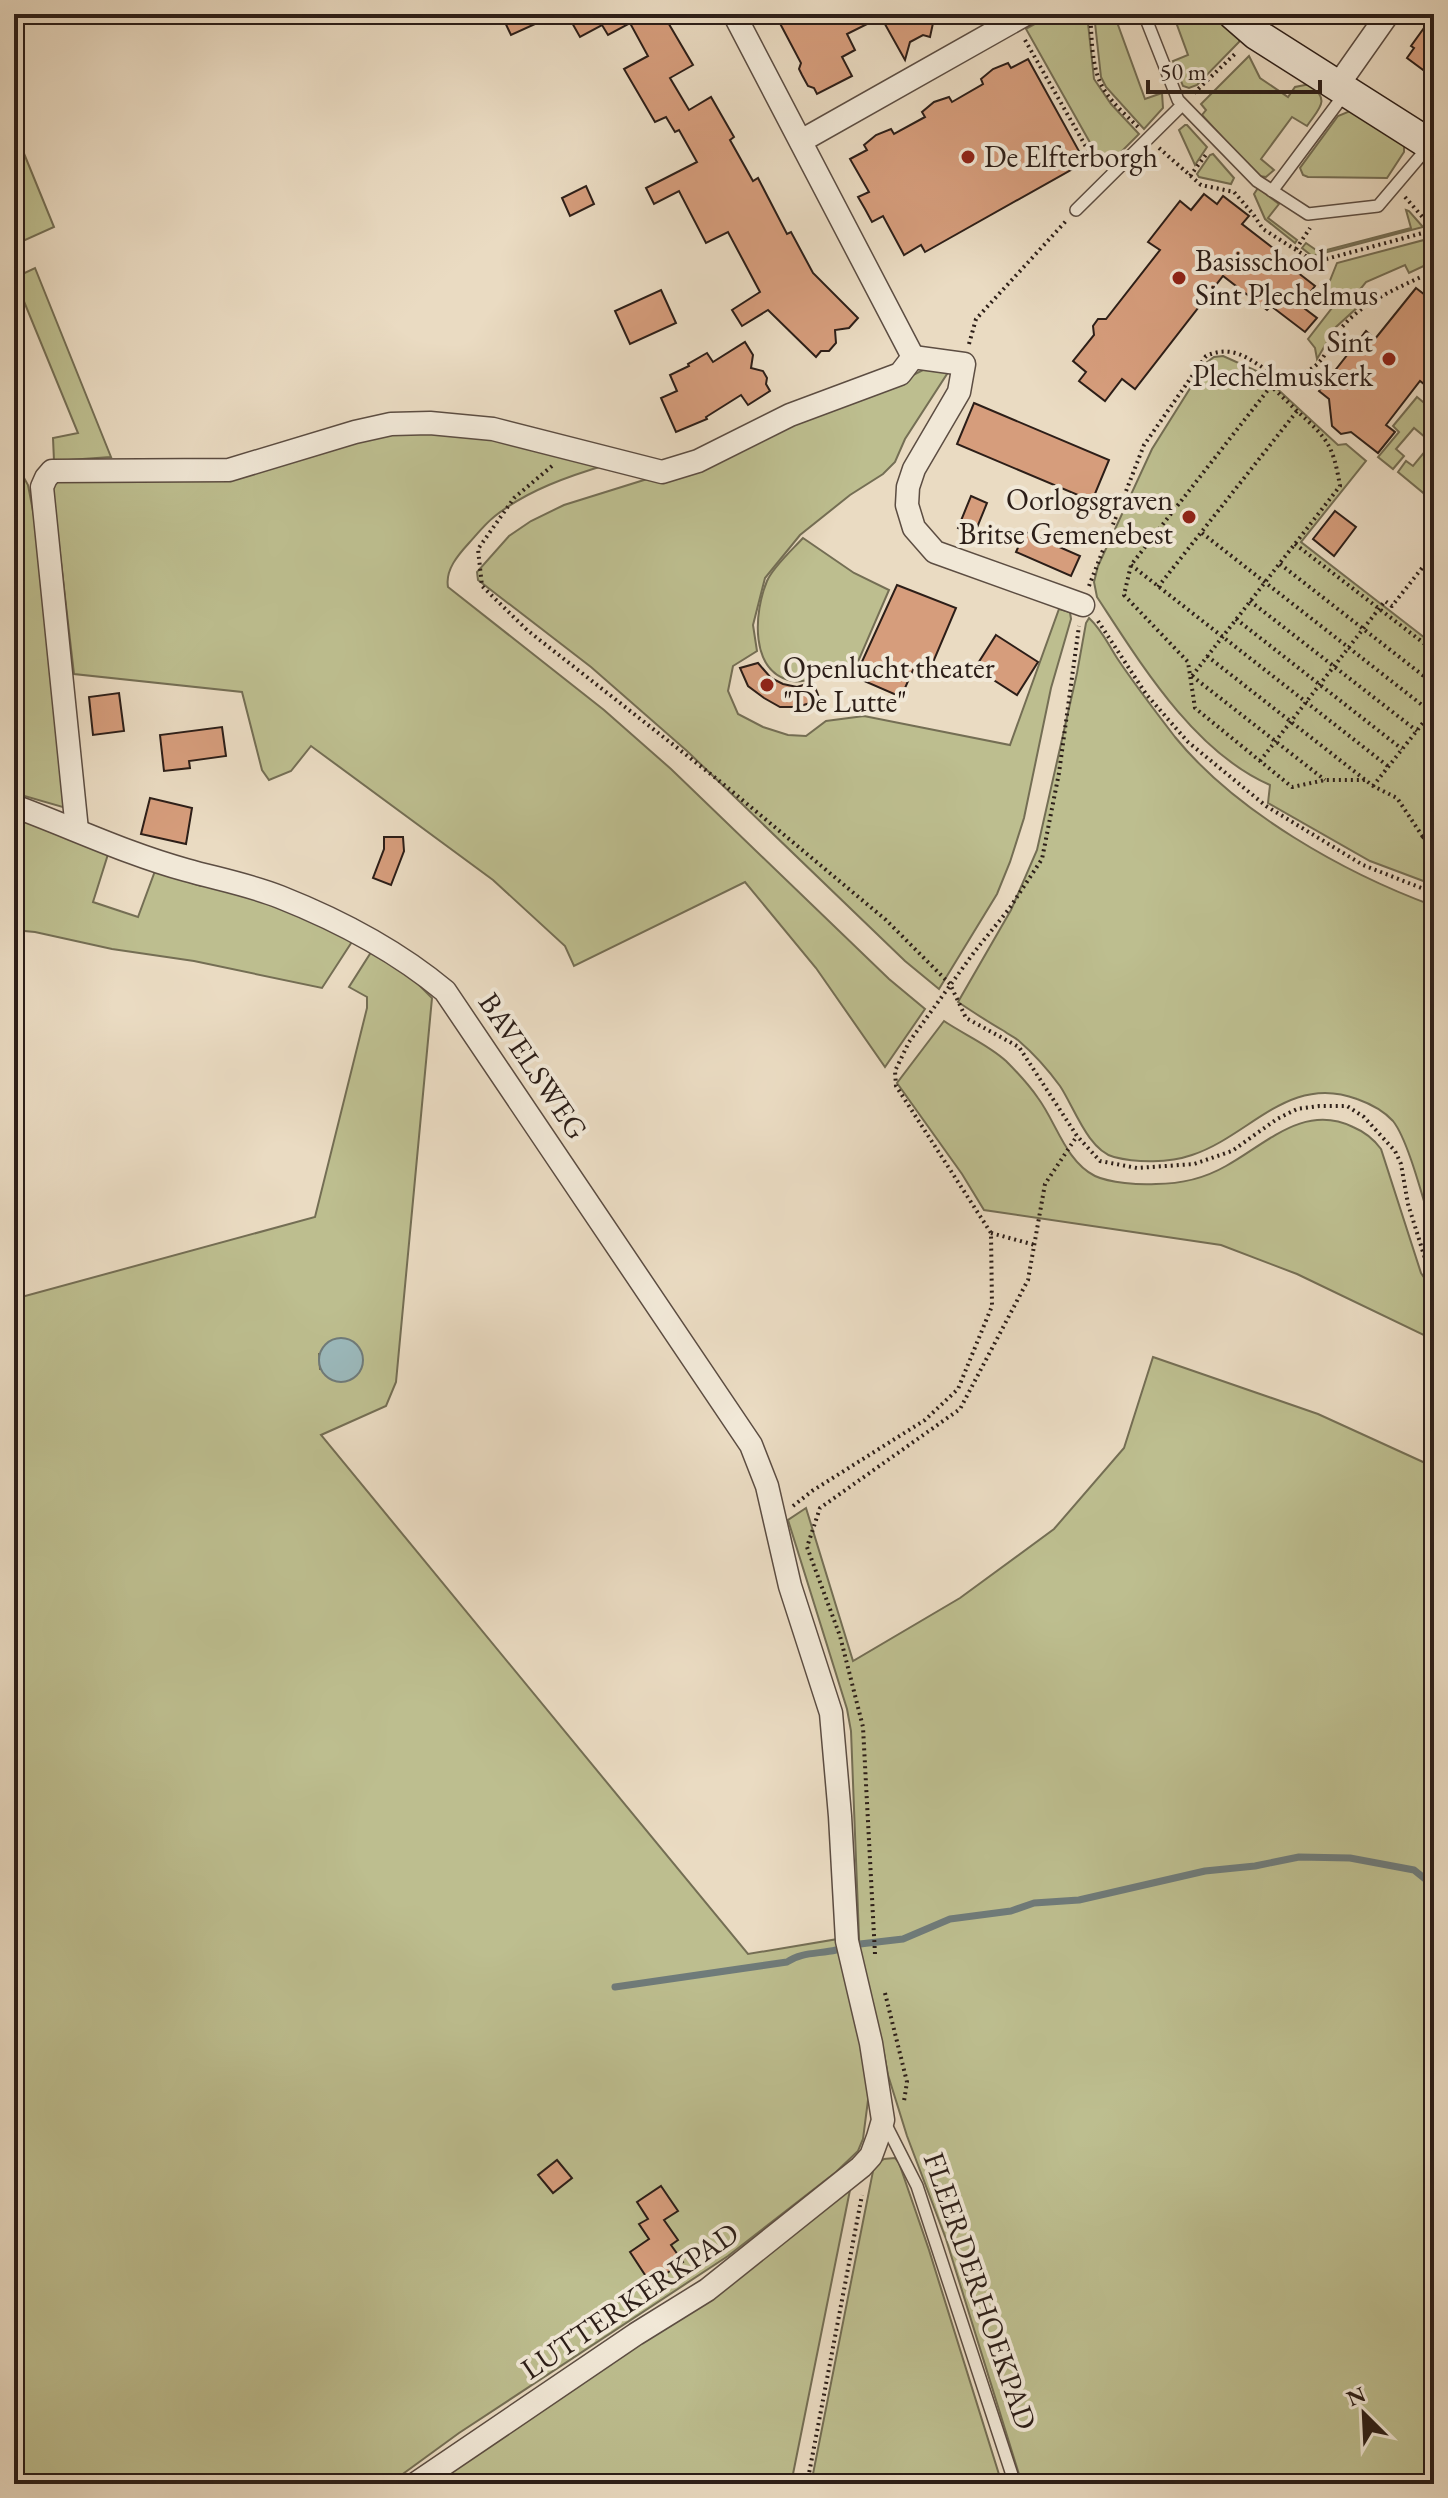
<svg xmlns="http://www.w3.org/2000/svg" width="1448" height="2498" font-family="'EB Garamond',serif">
  <style>
    .green { fill: #bdbe8f; stroke: #746e54; stroke-width: 2; fill-rule: evenodd }
    .water { fill: #9bb9bc; stroke: #6f7b7a; stroke-width: 2 }
    .lines { fill: none; stroke-linecap: round; stroke-linejoin: round }
    .stream { stroke: #6f7b7a; stroke-width: 7 }
    .building { fill: #d69d7c; stroke: #2c1e18; stroke-width: 2 }
    .lane-casing { stroke: #5c4d42; stroke-width: 14 }
    .street-casing { stroke: #5c4d42; stroke-width: 25 }
    .secondary-casing { stroke: #2c1e18; stroke-width: 33 }
    .path { stroke: #2c1e18; stroke-width: 4; stroke-dasharray: 2 4; stroke-linecap: butt }
    .lane { stroke: #f1e8d7; stroke-width: 11 }
    .street { stroke: #f1e8d7; stroke-width: 22 }
    .secondary { stroke: #f1e8d7; stroke-width: 30 }
    .poi-dot { fill: #8f2418; stroke: #f1e8d7; stroke-width: 3 }
    .labels { text-anchor: middle; stroke-width: 8; stroke-linejoin: round; paint-order: stroke }
    .poi-label { font-size: 30px; fill: #2c1e18; stroke: #f1e8d7; text-anchor: start }
    .street-label { font-size: 30px; fill: #2c1e18; stroke: #f1e8d7 }
  </style>
  <rect width="100%" height="100%" fill="#eadbc2"/>
  <filter id="stains"><feTurbulence type="fractalNoise" baseFrequency=".0025" numOctaves="4"/><feColorMatrix values="0 0 0 0 .2 0 0 0 0 .09 0 0 0 0 .02 0 0 0 .5 -.17"/></filter>
  <radialGradient id="worn" r=".72"><stop offset=".6" stop-color="#630" stop-opacity="0"/><stop offset="1" stop-color="#630" stop-opacity=".3"/></radialGradient>
  <g class="green">
    <path d="M1053,14H1087L1094,79L1111,104L1139,134L1109,164L1097,155L1026,29Z"/>
    <path d="M1094,14H1114L1145,99L1162,93L1163,108L1144,129L1106,87L1101,77Z"/>
    <path d="M1173,14H1215L1240,37L1239,42L1197,85L1189,88L1183,86L1173,61L1188,55Z"/>
    <path d="M1249,56L1260,78L1288,97L1295,87L1310,84C1331,101 1319,108 1307,126L1292,117L1261,159L1274,170L1266,177L1259,176L1252,170L1202,115L1206,110L1201,104Z"/>
    <path d="M1350,111L1404,143V152L1387,178L1308,177L1303,175L1300,168L1338,116Z"/>
    <path d="M1185,125H1187L1207,147L1195,165L1179,130Z"/>
    <path d="M14,129L54,227L14,245Z"/>
    <path d="M1213,154L1234,178L1231,184L1199,177L1197,174L1210,155Z"/>
    <path d="M1258,188L1279,204L1268,218L1297,240L1295,243L1265,219L1254,194Z"/>
    <path d="M1406,210L1409,211L1423,227L1312,256L1302,248L1306,243L1319,252L1411,228Z"/>
    <path d="M1424,240L1431,248L1430,263L1409,273L1405,265L1366,282L1353,298L1359,306L1336,327L1317,359L1315,348L1308,339L1335,304L1325,293L1337,263Z"/>
    <path d="M35,268L111,457L54,461L53,438L78,433L23,299L14,302V278Z"/>
    <path d="M1223,356L1259,372L1338,445L1346,444L1366,461L1301,542L1434,645V885L1370,861L1268,803L1270,785C1194,752 1141,664 1097,597L1094,582L1098,566L1152,449L1206,363L1214,357Z"/>
    <path d="M939,362L945,365L947,374L905,439L895,462L883,474L850,495L800,535L765,578L753,625L757,651L733,666L728,691L738,714L763,727L788,735L806,736L826,721L864,716L1010,745L1059,609L1070,612L1071,619L1051,688L1024,818L1010,862L997,894L939,989L905,961L687,751L591,667L478,580L477,572L509,536L531,521L564,505L676,470L901,381Z"/>
    <path d="M1417,397L1434,411V487L1427,496L1398,472L1406,461L1413,466L1432,443L1414,428L1396,449L1404,456L1393,469L1378,457L1399,432L1393,426Z"/>
    <path d="M474,431L609,464C569,476 528,490 495,516C485,524 477,534 469,543C458,555 445,570 448,587L604,710L671,769L889,979L925,1009L885,1067L816,968L745,882L574,966L565,946L493,880L311,746L291,771L269,780L262,770L242,692L74,674L52,485L58,479L221,478L227,481L374,432Z"/>
    <path d="M14,460L28,485L38,537L66,808L14,793Z"/>
    <path d="M803,538L854,573L889,590L857,664C842,669 807,684 792,681C749,672 754,612 767,581C773,567 793,549 803,538Z"/>
    <path d="M1089,618C1102,630 1108,644 1117,658C1135,685 1155,711 1175,737C1236,812 1344,873 1434,906V1235C1425,1207 1409,1141 1393,1121C1383,1110 1371,1104 1357,1099C1289,1073 1250,1136 1192,1155C1169,1163 1137,1163 1114,1157C1088,1150 1074,1107 1060,1086C1049,1071 1033,1053 1019,1041C1015,1037 1009,1035 1004,1031C988,1022 973,1012 958,1002L1011,910L1037,850L1077,673L1086,623Z"/>
    <path d="M14,816L109,851L93,902L138,917L155,871L201,886L213,881L357,934L322,988L194,961L112,949L35,932L14,930Z"/>
    <path d="M375,946L398,964L432,998L396,1382L386,1406L321,1435L748,1954L838,1939L871,2077L863,2139L858,2151L836,2172L728,2256L459,2433L389,2484H14V1299L315,1217L367,1008V997L349,987ZM361,1352L362,1365L359,1372L320,1369L319,1354Z"/>
    <path d="M944,1021C963,1034 989,1045 1006,1061C1017,1072 1029,1085 1038,1098C1056,1122 1066,1162 1095,1176C1110,1183 1139,1185 1156,1184C1180,1184 1205,1178 1226,1166C1266,1144 1304,1103 1353,1127C1365,1132 1373,1138 1381,1149L1421,1273L1434,1292V1340L1297,1274L1221,1245L984,1210L962,1174L897,1083Z"/>
    <path d="M1153,1357L1318,1414L1434,1467V2484H1022L946,2239L907,2136L888,2075L881,2038L860,1963L851,1731L847,1709L788,1520L806,1508L853,1661L960,1598L1054,1529L1124,1448Z"/>
    <path d="M895,2158L899,2163L929,2250L1002,2484H811L874,2166L884,2159Z"/>
    <path d="M851,2185L791,2484H425Z"/>
  </g>
  <circle class="water" cx="341" cy="1360" r="22"/>
  <g class="lines">
    <g class="stream">
      <path d="M860,1944L903,1939L950,1919L1011,1911L1034,1903L1079,1900L1205,1871L1255,1866L1299,1857L1350,1858L1414,1870L1434,1886"/>
      <path d="M615,1987L787,1962C801,1952 819,1954 836,1950"/>
    </g>
  </g>
  <g class="building">
    <path d="M501,14H557L511,35Z"/>
    <path d="M567,14H663L693,65L670,78L689,110L711,97L734,137L730,140L753,181L758,178L787,234L791,232L813,273L858,318L849,328L835,330L836,343L829,351H821L816,357L768,310L742,326L732,310L760,292L728,232L706,243L679,191L654,204L646,188L697,162L679,130L675,132L666,117L655,122L624,69L648,56L630,23L608,35L602,25L580,37Z"/>
    <path d="M775,14H935L930,37L923,35L910,42L905,60L881,17L847,34L855,50L842,57L852,76L817,94L814,88L808,86L802,75L799,69L801,63Z"/>
    <path d="M1434,14V78L1407,58L1414,48L1411,46Z"/>
    <path d="M1028,59L1085,162L925,252L921,245L904,255L883,216L872,222L865,209L858,197L869,192L850,159L867,150L864,145L876,135L891,129L894,134L925,117L922,112L934,102L949,97L952,102L983,84L981,79L993,69L1008,63L1011,68Z"/>
    <path d="M586,186L594,204L570,216L562,198Z"/>
    <path d="M1204,194L1217,204L1223,196L1249,216L1242,224L1300,269L1297,272L1315,286L1300,305L1317,318L1305,332L1271,306L1267,310L1223,276L1135,389L1122,379L1105,401L1079,381L1086,372L1073,361L1094,335L1093,326L1098,319H1106L1160,250L1148,242L1180,201L1191,210Z"/>
    <path d="M1416,288L1434,302V392L1420,381L1386,425L1395,432L1378,453L1351,432L1341,434L1332,426L1329,399L1319,391L1366,331L1375,339Z"/>
    <path d="M661,290L676,323L630,344L615,311Z"/>
    <path d="M745,342L753,355L751,368L763,371L767,378L766,384L770,391L748,405L741,395L706,417L707,419L676,432L661,398L677,391L670,375L689,366L688,364L707,353L713,362Z"/>
    <path d="M974,403L1109,460L1092,501L957,444Z"/>
    <path d="M971,496L987,503L974,535L958,528Z"/>
    <path d="M1335,511L1356,527L1334,556L1313,539Z"/>
    <path d="M1025,532L1080,556L1071,576L1016,552Z"/>
    <path d="M897,585L956,608L931,667L917,661L901,697L855,677Z"/>
    <path d="M996,635L1038,662L1017,695L975,668Z"/>
    <path d="M758,663L771,678L783,684L797,687L813,682L820,700L797,707H780L764,698L748,686L740,668Z"/>
    <path d="M119,693L124,731L93,735L89,697Z"/>
    <path d="M222,727L226,756L189,761L190,768L164,771L160,735Z"/>
    <path d="M150,798L192,808L186,844L141,834Z"/>
    <path d="M384,837H403L404,851L391,885L373,878L384,849Z"/>
    <path d="M557,2160L572,2178L553,2193L538,2175Z"/>
    <path d="M661,2186L678,2211L664,2220L678,2240L671,2245L683,2262L651,2284L630,2252L649,2239L639,2224L648,2219L637,2202Z"/>
  </g>
  <g class="lines">
    <defs>
      <g id="lane">
        <path d="M1144,14L1178,100L1257,181L1308,214L1378,206L1429,146"/>
        <path d="M1272,191L1346,92"/>
        <path d="M1076,210L1182,105"/>
        <path d="M884,2121L917,2186L1015,2484"/>
      </g>
      <g id="street">
        <path d="M734,14L913,357"/>
        <path d="M1338,85L1388,14"/>
        <path d="M801,141L1026,14"/>
        <path d="M913,357L964,364L959,392L914,469L908,487L907,505L914,528L935,552L1083,605"/>
        <path d="M14,806C71,827 127,854 186,870C218,879 250,885 280,897C338,920 397,951 445,991L751,1445L767,1486L790,1586L831,1713L840,1816L847,1941L871,2043L883,2120L878,2137L871,2156L861,2167L707,2290L636,2334L415,2484"/>
        <path d="M77,830L42,487L46,478L52,471L229,470L355,432L391,424L430,423L493,429L662,472L698,461L790,415L900,374L913,357"/>
      </g>
      <path id="secondary" d="M1233,14L1256,34L1434,147"/>
    </defs>
    <use href="#lane" class="lane-casing"/>
    <use href="#street" class="street-casing"/>
    <use href="#secondary" class="secondary-casing"/>
    <g class="path">
      <path d="M1090,14C1092,36 1091,64 1101,84C1109,101 1126,115 1139,128"/>
      <path d="M1025,40L1089,152L1103,164"/>
      <path d="M1194,93L1237,52"/>
      <path d="M1159,148L1201,185L1234,192L1253,214L1263,229L1315,262L1434,230"/>
      <path d="M1190,176L1208,152"/>
      <path d="M1405,197L1433,229"/>
      <path d="M1296,249L1310,228"/>
      <path d="M969,344L976,319L1066,221"/>
      <path d="M1297,411L1271,386L1131,565L1124,595L1188,662L1195,708L1292,787L1325,780H1365"/>
      <path d="M552,466L514,498L478,549L482,586L527,630L722,783L886,920L950,984L966,1018L1019,1047L1077,1136L1100,1161L1137,1168L1194,1164L1232,1151L1277,1119L1297,1109L1319,1106H1347L1364,1117L1395,1151L1401,1164L1408,1204L1428,1268L1434,1277"/>
      <path d="M1202,533L1431,712"/>
      <path d="M1295,544L1434,651"/>
      <path d="M1280,564L1434,684"/>
      <path d="M1131,565L1389,767"/>
      <path d="M1089,586L1144,445L1206,356C1248,337 1264,386 1298,375C1329,364 1324,347 1343,326C1363,303 1393,290 1421,277"/>
      <path d="M1158,587L1297,411C1328,439 1333,445 1340,486L1192,676"/>
      <path d="M1250,601L1417,731"/>
      <path d="M1236,619L1402,749"/>
      <path d="M1098,621L1146,694L1188,742L1266,806L1363,865L1434,893"/>
      <path d="M1207,656L1373,786L1397,798L1423,837"/>
      <path d="M1192,676L1325,780"/>
      <path d="M1260,761L1385,601L1392,606L1426,563L1434,560"/>
      <path d="M1373,786L1434,709"/>
      <path d="M1434,822L1423,837L1434,846"/>
      <path d="M1427,905L1434,900"/>
      <path d="M991,1233L1035,1245"/>
      <path d="M793,1506L812,1491L925,1420L958,1389L992,1306L991,1233L896,1086L895,1071L909,1042L975,951L1009,909L1042,859L1059,773L1079,626"/>
      <path d="M875,1954L863,1727L840,1636L807,1547L820,1508L960,1409L1028,1280L1045,1184L1077,1136"/>
      <path d="M885,1993L907,2082L904,2101"/>
      <path d="M807,2484L862,2195"/>
    </g>
    <use href="#lane" class="lane"/>
    <use href="#street" class="street"/>
    <use href="#secondary" class="secondary"/>
  </g>
  <g class="poi-dot">
    <circle cx="968" cy="157" r="8"/>
    <circle cx="1179" cy="278" r="8"/>
    <circle cx="1389" cy="359" r="8"/>
    <circle cx="1189" cy="517" r="8"/>
    <circle cx="767" cy="685" r="8"/>
  </g>
  <g class="labels">
    <g class="poi-label">
      <text x="984" y="167">De Elfterborgh</text>
      <text x="1195" y="271">Basisschool<tspan x="1195" dy="34">Sint Plechelmus</tspan></text>
      <text x="1373" y="352" text-anchor="end">Sint<tspan x="1373" dy="34">Plechelmuskerk</tspan></text>
      <text x="1173" y="510" text-anchor="end">Oorlogsgraven<tspan x="1173" dy="34">Britse Gemenebest</tspan></text>
      <text x="783" y="678">Openlucht theater<tspan x="783" dy="34">"De Lutte"</tspan></text>
    </g>
    <g class="street-label">
      <text transform="translate(533 1066) rotate(56)" y="10">BAVELSWEG</text>
      <text transform="translate(980 2291) rotate(71)" y="10">FLEERDERHOEKPAD</text>
      <text transform="translate(630 2301) rotate(-34)" y="10">LUTTERKERKPAD</text>
    </g>
  </g>
  <rect width="1448" height="2498" fill="none" stroke="#eadbc2" stroke-width="48"/>
  <rect x="16" y="16" width="1416" height="2466" fill="none" stroke="#2c1e18" stroke-width="4"/>
  <rect x="24" y="24" width="1400" height="2450" fill="none" stroke="#2c1e18" stroke-width="2"/>
  <g transform="translate(1364 2414) rotate(336)" stroke="#f1e8d7" stroke-width="6" paint-order="stroke">
  <path d="M0-6L14 30L0 20L-14 30Z" fill="#2c1e18"/>
  <text y="-12" font-size="22" font-weight="bold" text-anchor="middle" fill="#2c1e18">N</text>
  </g>
  <path d="M1148 80v12h172v-12" fill="none" stroke="#2c1e18" stroke-width="4"/>
  <text x="1160" y="80" font-size="24" fill="#2c1e18" stroke="#f1e8d7" stroke-width="6" paint-order="stroke">50 m</text>
  <rect width="100%" height="100%" filter="url(#stains)"/>
  <rect width="100%" height="100%" fill="url(#worn)"/>
</svg>
